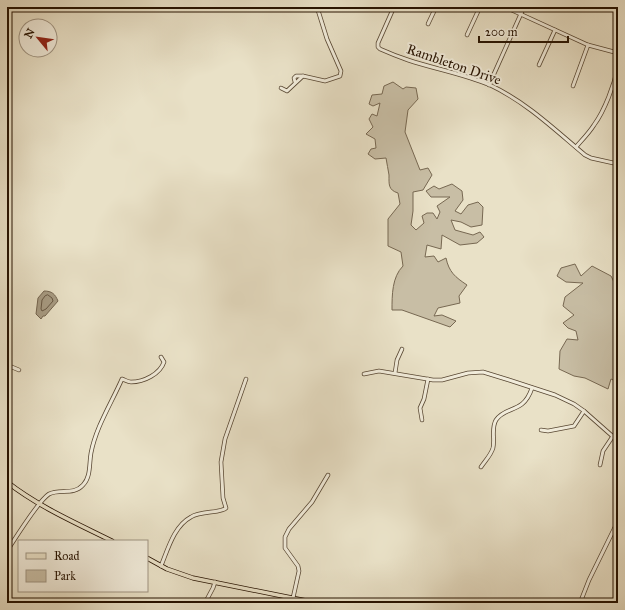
<svg xmlns="http://www.w3.org/2000/svg" width="625" height="610" font-family="'IM FELL Great Primer',serif">
  <style>
    .green { fill: #c8bea5; stroke: #776852 }
    .water { fill: #a79b83; stroke: #73644f }
    .lines { fill: none; stroke-linecap: round; stroke-linejoin: round }
    .shore { stroke: #665642; stroke-width: 1 }
    .minor-casing { stroke: #574632; stroke-width: 4.5 }
    .major-casing { stroke: #261200; stroke-width: 5 }
    .minor { stroke: #f1ecdb; stroke-width: 3 }
    .major { stroke: #e9e1c7; stroke-width: 3.5 }
    .labels { text-anchor: middle; stroke-width: 4; stroke-linejoin: round; paint-order: stroke }
    .street-label { font-size: 14px; fill: #261200; stroke: #f1ecdb }
  </style>
  <rect width="100%" height="100%" fill="#e9e1c7"/>
  <filter id="stains"><feTurbulence type="fractalNoise" baseFrequency=".005" numOctaves="4"/><feColorMatrix values="0 0 0 0 .2 0 0 0 0 .09 0 0 0 0 .02 0 0 0 .5 -.17"/></filter>
  <radialGradient id="worn" r=".72"><stop offset=".6" stop-color="#630" stop-opacity="0"/><stop offset="1" stop-color="#630" stop-opacity=".3"/></radialGradient>
  <g class="green">
    <path d="M393,82L403,89L406,87L416,88L418,99L408,110L405,132L420,170L428,168L432,175L423,190L413,192V211L411,225L416,230L424,223L422,216L427,213H433L437,219L440,212L437,206L450,197H431L426,191L434,186L439,189L452,184L462,191L463,200L455,211L461,214L468,205L478,202L483,207L482,225L471,227L461,222L451,220L455,230L473,235L480,232L484,237L477,243L460,245L442,235L441,249L427,245L425,257L434,256L438,262L446,258C449,272 455,277 467,285L459,296L460,303L438,308L434,316L442,315L456,321L450,327L402,310H392C392,295 392,277 403,266L401,252L388,246V219L400,204L398,193C388,190 389,184 389,175C388,169 387,164 386,158L375,159L368,154L371,149L376,148L375,139L366,134L373,127L369,119L372,114L377,116L380,103L373,106L369,104L372,95L382,94L384,86Z"/>
    <path d="M575,264L581,276L592,266L611,276L618,290V382L611,379L608,389L585,378L574,376L559,369L560,351L567,339L578,340L576,331L568,328L563,323L574,315L563,306L565,297L583,283L566,282L557,276L561,268Z"/>
  </g>
  <path class="water" d="M44,291C52,291 55,294 58,301L45,316H43L41,319L36,314L38,298Z"/>
  <g class="lines">
    <path class="shore" d="M48,295L52,298L53,301L46,309L42,311L41,309L42,300L45,296Z"/>
    <defs>
      <g id="minor">
        <path d="M394,7L378,43V47L380,49C389,53 399,57 408,60C435,69 464,74 490,85C526,102 554,129 585,155L591,158L618,164"/>
        <path d="M505,7L588,45L618,53"/>
        <path d="M428,24L436,7"/>
        <path d="M467,35L480,7"/>
        <path d="M539,65L555,30"/>
        <path d="M295,82L294,78L296,76H303"/>
        <path d="M489,85L524,7"/>
        <path d="M573,86L588,45"/>
        <path d="M281,88L287,91L303,76L325,81L340,76L341,71L327,39L317,7"/>
        <path d="M576,147C582,140 589,133 594,125C605,110 614,85 618,67"/>
        <path d="M7,365L19,370"/>
        <path d="M395,373L397,360L402,349"/>
        <path d="M364,374L379,371L433,380H442L468,373L483,372L509,380L555,395L574,404L584,411L618,441"/>
        <path d="M422,420L420,408L424,399L428,379"/>
        <path d="M541,430L548,431L574,426L584,411"/>
        <path d="M600,465L603,451L613,436"/>
        <path d="M481,467C485,461 491,455 493,448C495,439 491,428 496,420C503,410 513,411 522,404C527,400 530,394 532,388"/>
        <path d="M7,551C15,539 38,501 49,494C60,488 73,496 83,485C91,477 89,464 91,453C96,427 111,404 122,379C125,380 128,382 131,382C144,382 160,374 164,362L161,357"/>
        <path d="M161,566C168,549 174,526 191,517C200,511 222,513 226,508L223,498L221,462L225,439L246,379"/>
        <path d="M293,598L299,571L298,566L285,548V537L289,529L312,502L328,475"/>
        <path d="M205,603L213,588L215,582"/>
        <path d="M580,603L589,580L618,521"/>
      </g>
      <g id="major">
        <path d="M7,482C39,507 76,523 112,541"/>
        <path d="M147,558L167,569L193,578L317,603"/>
      </g>
    </defs>
    <use href="#minor" class="minor-casing"/>
    <use href="#major" class="major-casing"/>
    <use href="#minor" class="minor"/>
    <use href="#major" class="major"/>
  </g>
  <g class="labels">
    <g class="street-label">
      <text transform="translate(454 64) rotate(19)" y="5">Rambleton Drive</text>
    </g>
  </g>
  <rect width="625" height="610" fill="none" stroke="#e9e1c7" stroke-width="24"/>
  <rect x="8" y="8" width="609" height="594" fill="none" stroke="#261200" stroke-width="2"/>
  <rect x="12" y="12" width="601" height="586" fill="none" stroke="#261200"/>
  <rect x="18" y="540" width="130" height="52" fill="#f1ecdb" stroke="#a09583"/>
  <rect x="26" y="553" width="20" height="6" fill="#e9e1c7" stroke="#a09583"/>
  <text x="54" y="560" font-size="12" fill="#261200">Road</text>
  <rect x="26" y="570" width="20" height="12" fill="#c8bea5" stroke="#a09583"/>
  <text x="54" y="580" font-size="12" fill="#261200">Park</text>
  <g transform="translate(38 38) rotate(299)"><circle r="19" fill="#f1ecdb" stroke="#a09583"/>
  <path d="M0-3L7 15L0 10L-7 15Z" fill="#8f2418"/>
  <text y="-6" font-size="11" font-weight="bold" text-anchor="middle" fill="#261200">N</text>
  </g>
  <path d="M479 36v6h89v-6" fill="none" stroke="#261200" stroke-width="2"/>
  <text x="485" y="36" font-size="12" fill="#261200" stroke="#f1ecdb" stroke-width="3" paint-order="stroke">200 m</text>
  <rect width="100%" height="100%" filter="url(#stains)"/>
  <rect width="100%" height="100%" fill="url(#worn)"/>
</svg>
